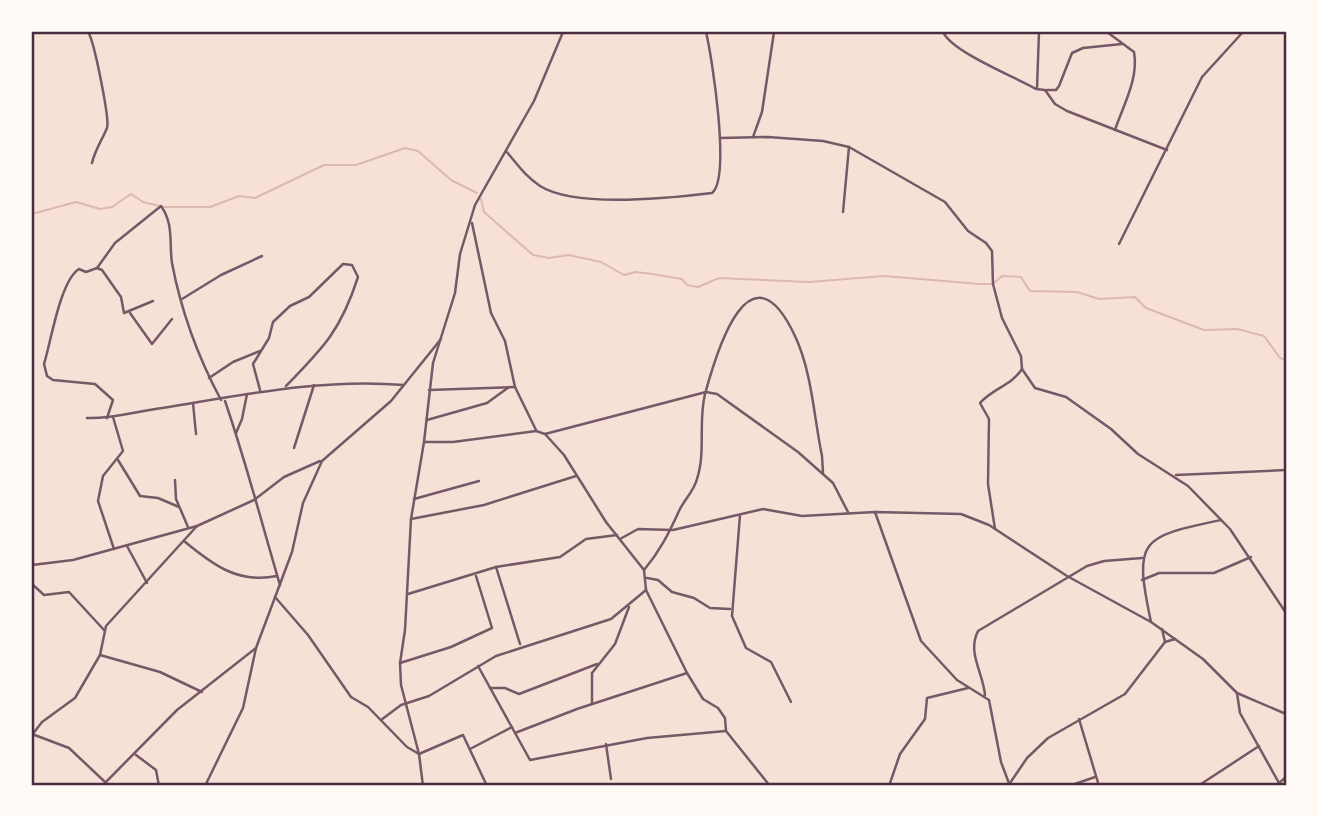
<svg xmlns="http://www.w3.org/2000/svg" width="1318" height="817" font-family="'Archivo Narrow',sans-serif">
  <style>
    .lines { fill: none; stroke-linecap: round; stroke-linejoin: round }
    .stream { stroke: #dcb8b0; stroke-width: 2 }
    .minor { stroke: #755966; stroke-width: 2.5 }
    .neatline { fill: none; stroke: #4a2c40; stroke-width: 2.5 }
  </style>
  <rect width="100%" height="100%" fill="#f7e1d7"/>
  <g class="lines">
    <g class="stream">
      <path d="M481,199L484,212L533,255L549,258L569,255L601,262L624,275L636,272L652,274L682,279L687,285L698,287L719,278L809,282L884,276L980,284H993L1002,276L1021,277L1030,291L1077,292L1099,299L1135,297L1146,308L1204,330L1237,329L1264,336L1280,358L1286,360"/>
      <path d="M32,214L76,202L100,209L112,207L131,194L143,202L164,207H210L239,196L255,198L324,165H356L405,148L418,151L451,180L477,193"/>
    </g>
    <g class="minor">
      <path d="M88,32C94,40 110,120 107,128C102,140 95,150 92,163"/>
      <path d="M943,32C952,52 1015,77 1036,89L1045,90L1055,104L1067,111L1167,150"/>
      <path d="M1107,32L1134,52C1139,78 1123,106 1115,130"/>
      <path d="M1037,88L1039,32"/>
      <path d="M1047,90H1056L1059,86L1072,53L1083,48L1122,44"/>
      <path d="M753,137L762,112L774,32"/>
      <path d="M720,138L768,137L823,141L849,147L945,202L968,231L986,243L992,251L993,284L1002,318L1021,356L1022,369L1035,388L1066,397L1111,429L1138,454L1188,486L1230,529L1286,613"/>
      <path d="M506,151C517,164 526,177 540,186C575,208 671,198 712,193C731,178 712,57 706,32"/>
      <path d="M843,212L849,147"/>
      <path d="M472,223L491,313L505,341L515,387L536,430"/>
      <path d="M1119,244L1202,77L1243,32"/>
      <path d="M97,268L102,270L121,297L124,313L153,301"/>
      <path d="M182,299L221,275L262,256"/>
      <path d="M130,313L152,344L172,319"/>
      <path d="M209,378L233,362L260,351"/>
      <path d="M260,390L253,364L269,338L273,322L290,306L309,297L343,264L352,265L358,277C341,330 324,347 286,386"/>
      <path d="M429,390L515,387"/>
      <path d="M225,401C246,462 262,524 280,585"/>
      <path d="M193,403L196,434"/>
      <path d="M113,417L123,451L103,476L98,501L114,549"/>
      <path d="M87,418C113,419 137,411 162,408C243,395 322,378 404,385"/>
      <path d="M107,418L113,400L95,384L53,380L47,376L44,364C51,342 60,281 79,269L86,272L97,268L115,243L161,206C174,224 169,243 172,263C181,311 198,357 221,400"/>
      <path d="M427,420L487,403L509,387"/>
      <path d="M236,433L242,419L247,394"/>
      <path d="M545,434L706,392L717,394L798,452L833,483L848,512"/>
      <path d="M424,442H453L536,431L545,434L564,455L606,522L644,570L646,590L687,673L703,699L718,708L725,718L726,731L770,786"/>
      <path d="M294,448L314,385"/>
      <path d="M118,460L140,496L158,498L179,507"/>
      <path d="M1176,475L1286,470"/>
      <path d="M175,480L176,499L188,527"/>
      <path d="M414,499L479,481"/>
      <path d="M875,512L921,641L957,680L989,700L1001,762L1010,786"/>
      <path d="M740,515L732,616L746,648L771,662L791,702"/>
      <path d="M411,519L484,505L576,476"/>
      <path d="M995,529L988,484L989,419L980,403C992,389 1012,385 1022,369"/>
      <path d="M620,539L638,529L673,530L763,509L802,516L875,512L961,514L989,525L1067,576L1151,622L1203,659L1237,693L1286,714"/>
      <path d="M184,541C213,565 238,584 277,576"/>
      <path d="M127,546L147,583"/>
      <path d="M32,565L73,560L197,526"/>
      <path d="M496,567L520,644"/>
      <path d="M644,570C660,551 669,533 679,511C684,500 694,491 697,479C706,452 698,422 705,394C717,350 750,240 795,336C812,372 814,418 822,456L823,473"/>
      <path d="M647,578L658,580L672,592L694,598L710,608L730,609"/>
      <path d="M1142,580L1159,573H1214L1251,557"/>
      <path d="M32,584L44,595L69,592L104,630"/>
      <path d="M408,594L496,567L560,557L586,539L617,535"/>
      <path d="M275,597L308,635L351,697L368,707L407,747L419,754L463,735L487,786"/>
      <path d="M1151,622C1133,538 1141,537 1221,520"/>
      <path d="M1162,629L1165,642"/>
      <path d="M100,655L160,672L202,692"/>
      <path d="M400,663L451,647L492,628L476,576"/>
      <path d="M478,666L530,760L647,738L726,731"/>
      <path d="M490,688H505L519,694L597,664"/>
      <path d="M1237,693L1240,713L1279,783"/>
      <path d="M985,695C983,672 967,653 978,631L1087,566L1104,561L1142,558"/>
      <path d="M592,704V673L615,644L629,607"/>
      <path d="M1079,719L1099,786"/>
      <path d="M381,720L401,705L429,696L496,656L611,619L646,590"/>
      <path d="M515,733L577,709L687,673"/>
      <path d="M32,734L69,748L104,781"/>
      <path d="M32,735L42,722L75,698L100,655L106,626L197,526L254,500L284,477L320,461"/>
      <path d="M606,744L611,779"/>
      <path d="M470,749L512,727"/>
      <path d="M136,755L156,770L159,786"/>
      <path d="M1010,783L1027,758L1048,738L1125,694L1165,642L1175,639"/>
      <path d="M102,786L177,710L256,648"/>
      <path d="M205,786L243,708L256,648L292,552L303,503L322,461L391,401L441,339"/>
      <path d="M423,786L419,754L401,685L400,663L405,630L411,519L424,442L433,363L455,293L460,254L475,205L534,101L563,32"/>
      <path d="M889,786L900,754L925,719L927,698L968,688"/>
      <path d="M1069,786L1095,777"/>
      <path d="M1198,786L1259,746"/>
      <path d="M1281,786L1279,783L1286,777"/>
    </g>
  </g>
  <rect width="1318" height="817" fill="none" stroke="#fffaf5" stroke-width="66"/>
  <rect x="33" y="33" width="1252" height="751" class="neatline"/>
</svg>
